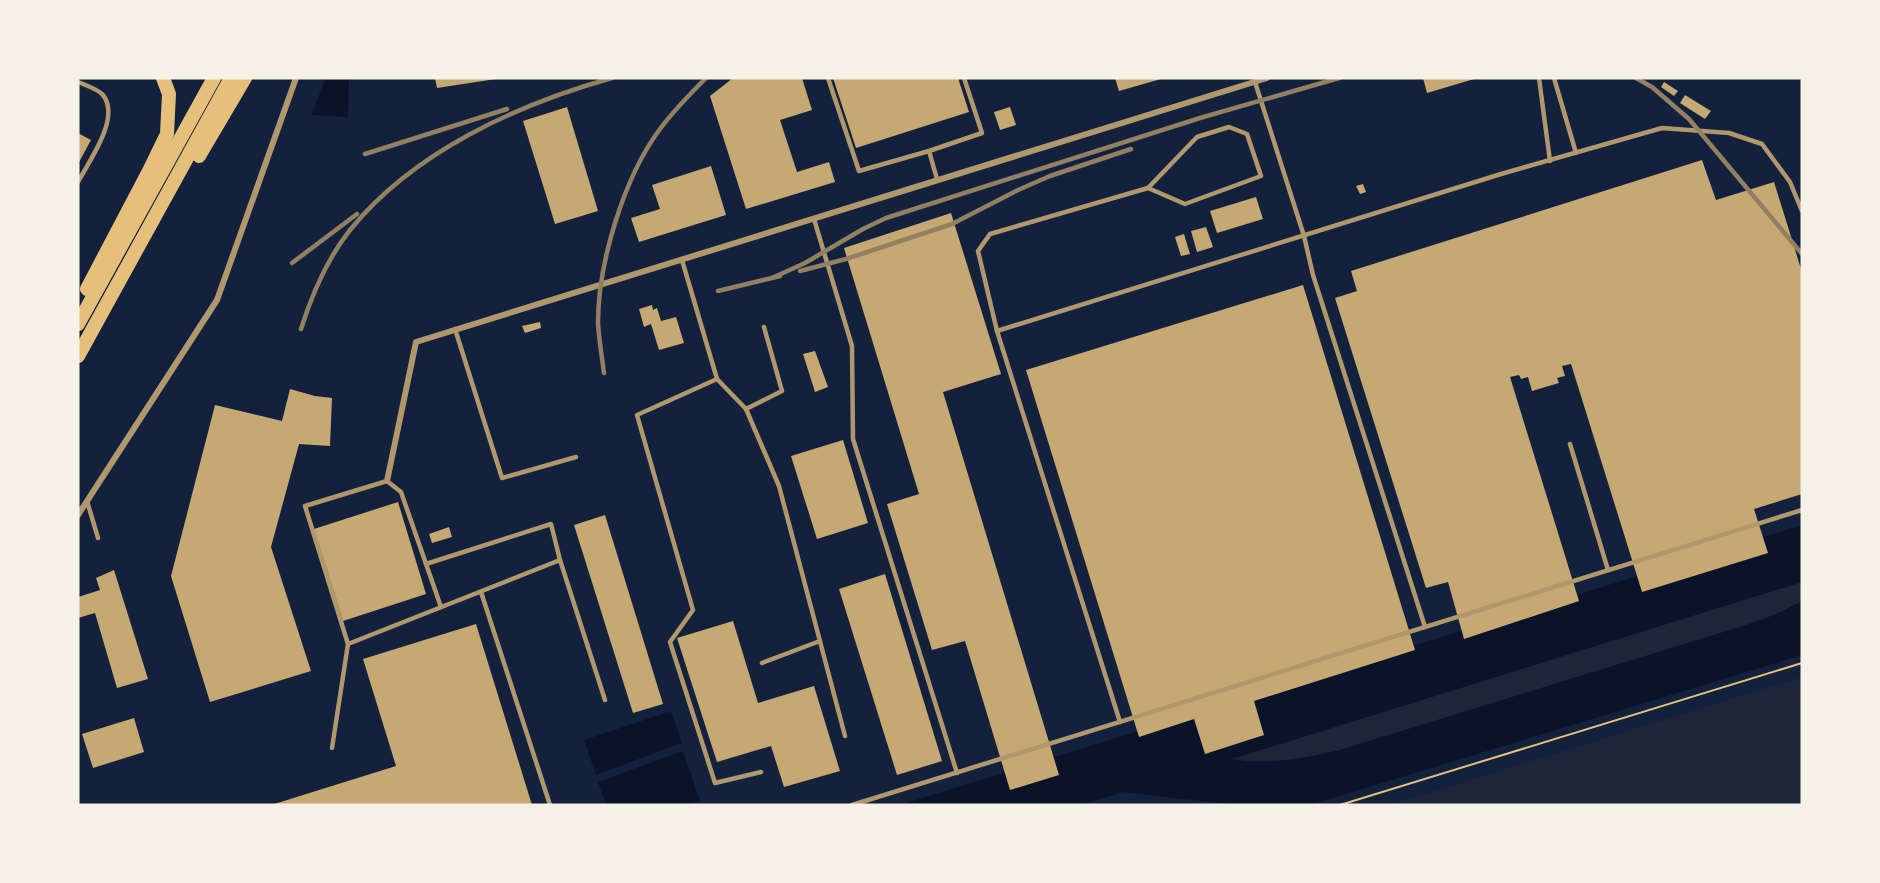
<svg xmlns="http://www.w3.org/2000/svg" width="1880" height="883" font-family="Merriweather,serif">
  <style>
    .green { fill: #1d2539 }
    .water { fill: #0b132b }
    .building { fill: #c6a872 }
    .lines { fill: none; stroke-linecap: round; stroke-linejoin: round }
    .path { stroke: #e5c07b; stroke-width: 2 }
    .service { stroke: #b1986c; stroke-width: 4.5 }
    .minor { stroke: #b1986c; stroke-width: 6 }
    .trunk { stroke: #e5c07b; stroke-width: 14 }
    .rail { stroke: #918062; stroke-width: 4.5 }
  </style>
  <rect width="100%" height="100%" fill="#14213d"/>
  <g class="green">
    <path d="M1802,582V601L1774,615L1743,626L1343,749C1307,758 1267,764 1230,759Z"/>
    <path d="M1802,677V805H1390Z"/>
  </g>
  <g class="water">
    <path d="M326,78H349L348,117L311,115Z"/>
    <path d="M1802,525V582L1232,759C1266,766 1310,758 1343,749L1743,626L1774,615L1802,601V655L1310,805H1236L1123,792L1082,805H900Z"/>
    <path d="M671,711L682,743L596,775L584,740Z"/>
    <path d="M683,751L700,801L687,805H606L598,782Z"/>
  </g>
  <g class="building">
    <path d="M435,78H496V79L437,88Z"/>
    <path d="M733,78H802L812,110L780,120L797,172L829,162L835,182L746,209L710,96Z"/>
    <path d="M833,78H958L969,112L856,148Z"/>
    <path d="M1115,78H1161V79L1119,91Z"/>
    <path d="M1423,78H1474V79L1427,93Z"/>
    <path d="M1664,82L1678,91L1674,96L1661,87Z"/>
    <path d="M1685,95L1711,111L1705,119L1680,103Z"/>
    <path d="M567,107L598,211L555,224L523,121Z"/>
    <path d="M1010,107L1016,125L1000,130L994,112Z"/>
    <path d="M78,133L91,140L78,164Z"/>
    <path d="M1702,160L1716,200L1774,182L1802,272V494L1754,509L1768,553L1642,592L1571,364L1562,366L1565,376L1557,378L1559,383L1532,391L1528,377L1521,379L1519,375L1510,377L1579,601L1464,639L1448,582L1426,588L1335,298L1357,291L1351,271Z"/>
    <path d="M711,166L726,215L639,242L631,218L660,209L652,185Z"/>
    <path d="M1363,184L1366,192L1360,194L1356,186Z"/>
    <path d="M1256,197L1263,219L1217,233L1210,211Z"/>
    <path d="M951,213L1001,374L943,392L1059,775L1010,790L965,641L932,650L887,504L919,494L844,248Z"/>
    <path d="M1206,227L1213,247L1197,252L1191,231Z"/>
    <path d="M1184,234L1190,254L1181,256L1175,237Z"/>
    <path d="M1303,285L1415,650L1254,701L1264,735L1205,754L1194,719L1139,737L1026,370Z"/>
    <path d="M652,305L653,310L657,308L661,321L676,317L684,343L659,350L651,324L644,327L639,309Z"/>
    <path d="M540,322L541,328L525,333L522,326Z"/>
    <path d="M815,351L828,387L815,392L803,354Z"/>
    <path d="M290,389L315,396L332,398L330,446L299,444L271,547L311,671L210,702L171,576L215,405L282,421Z"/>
    <path d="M843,440L868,523L817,539L791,456Z"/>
    <path d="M398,502L426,594L343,621L314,529Z"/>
    <path d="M605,515L663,704L633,713L574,525Z"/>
    <path d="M449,527L452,537L432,543L429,534Z"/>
    <path d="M114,570L148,679L117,688L95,613L78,618V597L100,590L96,578Z"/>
    <path d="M885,574L942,761L897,775L839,589Z"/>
    <path d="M733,621L758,703L814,686L840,771L784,787L771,746L717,762L677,638Z"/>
    <path d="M476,624L532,805H271L396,766L363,659Z"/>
    <path d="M134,718L144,752L93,768L82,734Z"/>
  </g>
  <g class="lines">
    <g class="path">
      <path d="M1118,805H1129"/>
      <path d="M1340,805L1802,663"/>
    </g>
    <g class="service">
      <path d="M828,78L859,171L929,151L982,133L964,78"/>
      <path d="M1539,78L1550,161"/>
      <path d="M1554,78L1576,153"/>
      <path d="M78,82C85,85 98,89 103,95C121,118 89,161 78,182"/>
      <path d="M1255,82L1304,236L1313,275L1425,627"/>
      <path d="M929,151L937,179"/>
      <path d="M814,219L852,346L853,439L957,773"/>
      <path d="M682,260L717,379L637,415L693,610L670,642L715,783L761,772"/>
      <path d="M455,329L502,478L576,457"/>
      <path d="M997,331L1501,174L1662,128L1729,133L1762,144L1790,182L1802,211"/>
      <path d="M717,379L746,409L779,486L845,736"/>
      <path d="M746,409L782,391L764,327"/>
      <path d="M1570,444L1608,570"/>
      <path d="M87,501L98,538"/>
      <path d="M426,564L551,524L560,560"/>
      <path d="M481,592L550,805"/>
      <path d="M348,644L560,560L605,700"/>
      <path d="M762,663L820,641"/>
      <path d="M1120,722L997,331L978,251L990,234L1148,188L1197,137L1229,127L1247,134L1261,176L1185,204L1148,188"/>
      <path d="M332,748L348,644L305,506L387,481L401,492L441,607"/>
      <path d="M852,805L1802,510"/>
    </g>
    <g class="minor">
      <path d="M387,481L416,342L1267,78"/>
      <path d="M78,515L217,300L296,78"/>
    </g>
    <g class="trunk">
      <path d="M199,156L245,78"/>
      <path d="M87,289L149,171L167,134L169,94L163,78"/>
      <path d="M78,324L214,78"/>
      <path d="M78,356L231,78"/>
    </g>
    <g class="rail">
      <path d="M1636,78L1652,87L1689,119L1802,254"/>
      <path d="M365,154L507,109"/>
      <path d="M292,263L357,214"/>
      <path d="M800,271L846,259L952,224L1018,190L1050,176L1131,149"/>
      <path d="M772,278L805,263L863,229L886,218L1200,118L1339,78"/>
      <path d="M718,291L780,276"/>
      <path d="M301,329C312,294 327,259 350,230C413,152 518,104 612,78"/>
      <path d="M604,373C602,357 599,340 598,323C598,263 624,177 660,129C674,110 690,94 706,78"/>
    </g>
  </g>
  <rect width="1880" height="883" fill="none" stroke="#f6f1e7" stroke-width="159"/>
</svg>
